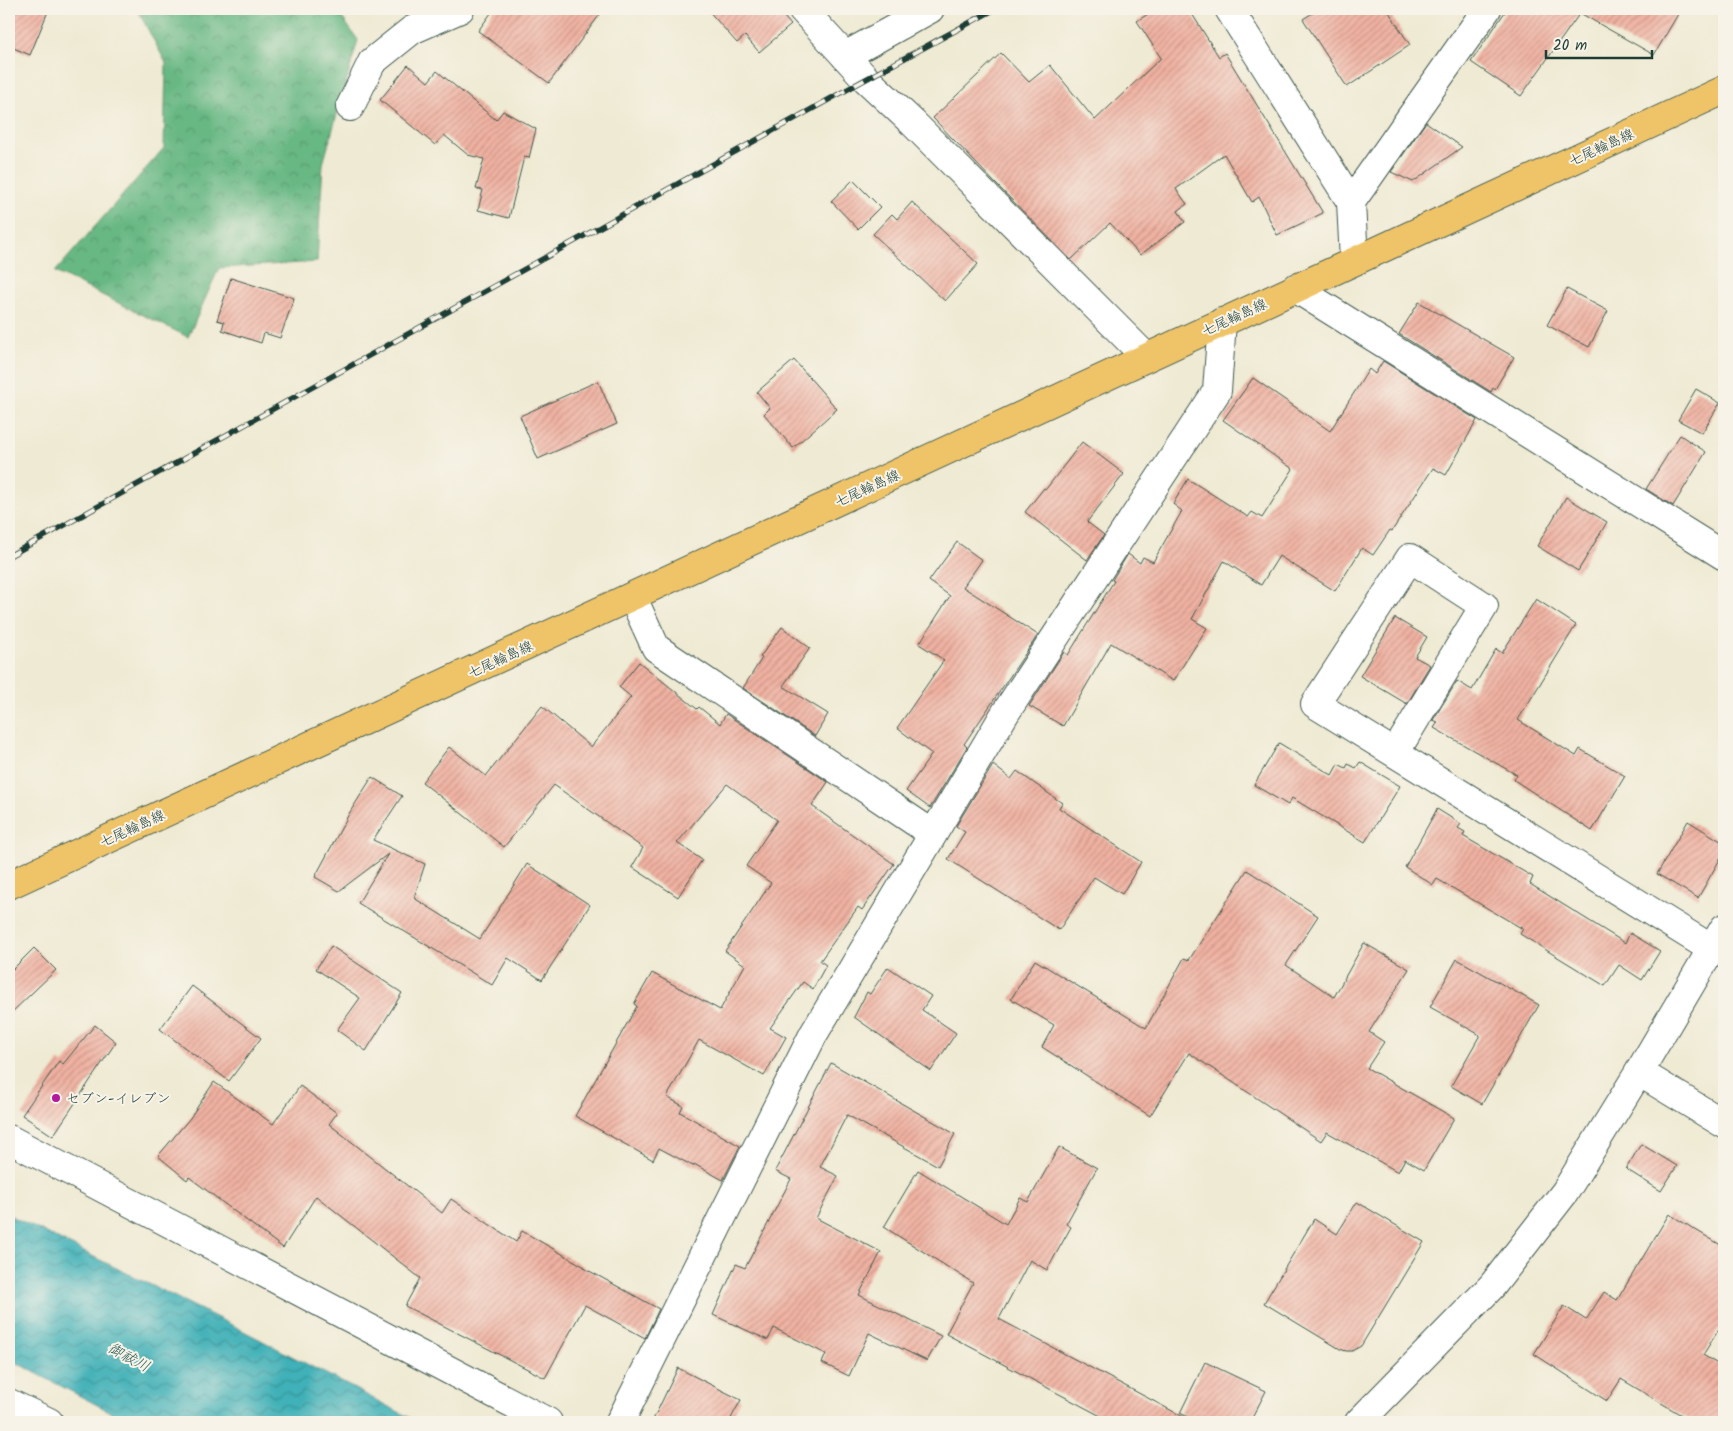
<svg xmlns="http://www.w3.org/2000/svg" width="1733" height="1431" font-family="Kalam,'Klee One',sans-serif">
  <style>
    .forest { fill: url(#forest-crowns); stroke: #447a5c }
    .water { fill: url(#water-waves); stroke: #307776 }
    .building { fill: url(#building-hatch) }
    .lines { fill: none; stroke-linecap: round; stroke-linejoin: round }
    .minor-casing { stroke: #3e574c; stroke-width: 30 }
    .major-casing { stroke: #3e574c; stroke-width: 30 }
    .minor { stroke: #fff; stroke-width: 28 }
    .major { stroke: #efc469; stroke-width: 28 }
    .rail-casing { stroke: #1f3d34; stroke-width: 5.5 }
    .rail { stroke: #f7f3e8; stroke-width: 4; stroke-dasharray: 11; stroke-linecap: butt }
    .poi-dot { fill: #b5179e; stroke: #f7f3e8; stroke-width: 2 }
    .labels { text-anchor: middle; stroke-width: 4; stroke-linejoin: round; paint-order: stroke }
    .street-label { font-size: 14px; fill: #1f3d34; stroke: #f7f3e8 }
    .poi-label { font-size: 14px; fill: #1f3d34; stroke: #f7f3e8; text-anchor: start }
    .water-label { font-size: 15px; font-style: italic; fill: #275a55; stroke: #f7f3e8 }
  </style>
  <defs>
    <pattern id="forest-crowns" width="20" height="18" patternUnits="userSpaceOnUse" patternTransform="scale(1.25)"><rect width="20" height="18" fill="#68b883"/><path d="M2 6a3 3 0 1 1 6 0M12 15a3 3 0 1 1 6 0" fill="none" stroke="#55976c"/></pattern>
    <pattern id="water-waves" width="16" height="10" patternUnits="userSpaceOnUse" patternTransform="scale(1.25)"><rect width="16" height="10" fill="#40b1b8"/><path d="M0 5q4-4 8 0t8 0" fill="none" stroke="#359196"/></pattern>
    <pattern id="building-hatch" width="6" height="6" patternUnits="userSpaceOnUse" patternTransform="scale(1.25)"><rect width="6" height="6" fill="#f1b2a2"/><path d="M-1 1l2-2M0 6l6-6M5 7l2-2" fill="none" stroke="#c39285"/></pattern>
  </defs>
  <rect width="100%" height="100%" fill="#f7f3e8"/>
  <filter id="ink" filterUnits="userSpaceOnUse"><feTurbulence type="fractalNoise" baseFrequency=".02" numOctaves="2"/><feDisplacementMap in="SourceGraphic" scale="10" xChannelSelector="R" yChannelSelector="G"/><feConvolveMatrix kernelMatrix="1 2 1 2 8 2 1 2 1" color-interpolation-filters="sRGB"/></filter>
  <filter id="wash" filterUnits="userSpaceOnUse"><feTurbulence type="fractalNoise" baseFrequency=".0096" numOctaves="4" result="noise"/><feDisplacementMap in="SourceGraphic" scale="20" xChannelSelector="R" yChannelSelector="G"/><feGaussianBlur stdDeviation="1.12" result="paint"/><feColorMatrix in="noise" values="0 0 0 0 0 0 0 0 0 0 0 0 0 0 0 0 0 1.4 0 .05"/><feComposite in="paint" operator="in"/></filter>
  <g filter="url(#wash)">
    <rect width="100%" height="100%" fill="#efead3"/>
    <path class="forest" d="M137,9H336L358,40L323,164L317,262L219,268L188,337L55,272L164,148L166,63Z"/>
    <path class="water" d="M9,1215L236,1327L418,1422H130L9,1359Z"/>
    <g id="blocks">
      <g class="building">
        <path d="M9,9H49L30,55L9,46Z"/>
        <path d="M494,9H604L549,83L478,31Z"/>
        <path d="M707,9H777L791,25L759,52L745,36L737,43Z"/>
        <path d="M1156,9H1189L1219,57L1225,53L1323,213L1277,235L1259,197L1252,202L1224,154L1176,189L1187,204L1178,211L1185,222L1140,255L1110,223L1071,260L995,183L933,118L1001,53L1029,82L1050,65L1095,120L1161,58L1137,21Z"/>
        <path d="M1319,9H1387L1410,45L1347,87L1303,19Z"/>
        <path d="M1507,9H1681L1654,55L1580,13L1521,96L1471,62Z"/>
        <path d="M408,65L428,82L437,71L496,120L503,111L536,129L529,158L524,157L509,218L478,210L483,190L476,189L484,159L468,155L444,135L435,145L380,100Z"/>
        <path d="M1426,122L1462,147L1413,182L1391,172Z"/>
        <path d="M853,180L880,207L858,229L831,201Z"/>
        <path d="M912,202L978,264L945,301L873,234L892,214L897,219Z"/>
        <path d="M231,278L294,298L280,338L264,333L261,343L222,330L224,322L217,320Z"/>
        <path d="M1567,289L1608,311L1589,347L1547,325Z"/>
        <path d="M1419,302L1514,357L1495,389L1493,388L1491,392L1399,334Z"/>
        <path d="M794,360L837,409L793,448L764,414L770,408L757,392Z"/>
        <path d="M1383,361L1477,420L1446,475L1433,468L1392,531L1390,530L1373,555L1362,548L1335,591L1279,556L1261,585L1224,561L1192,619L1207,628L1173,681L1111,643L1063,726L1029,706L1064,652L1068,655L1114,581L1112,580L1128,554L1140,563L1143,557L1153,562L1182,511L1173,504L1188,479L1248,517L1252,512L1262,518L1293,469L1223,420L1253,378L1330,431L1369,369L1375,374Z"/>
        <path d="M598,381L617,424L538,459L520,416Z"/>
        <path d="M1696,389L1720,403L1702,433L1678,420Z"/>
        <path d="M1680,435L1706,452L1673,506L1646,489Z"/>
        <path d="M1082,442L1124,474L1087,522L1104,535L1087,560L1025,512L1044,488L1046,489Z"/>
        <path d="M1566,497L1607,522L1578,571L1537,546Z"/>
        <path d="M957,542L982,560L963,587L1038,635L964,744L967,747L930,808L906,791L932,754L897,728L944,660L919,644L950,596L929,581Z"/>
        <path d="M1536,599L1576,625L1518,720L1576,756L1580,749L1625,776L1592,831L1514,780L1517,775L1434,728L1438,722L1433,720L1457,681L1472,690L1496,649L1502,653Z"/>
        <path d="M1395,618L1427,637L1415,657L1430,665L1407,704L1360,676Z"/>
        <path d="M782,627L810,648L783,686L828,714L815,736L743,688L762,658L760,657Z"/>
        <path d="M639,662L697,709L699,707L720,724L726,714L828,782L812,806L894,864L862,910L858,907L820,961L826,965L813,989L803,982L770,1028L786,1037L764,1076L699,1040L667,1097L683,1106L680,1112L740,1146L723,1180L694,1164L693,1166L659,1148L653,1160L575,1116L637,1006L634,1004L652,973L720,1010L745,965L725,951L771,883L746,866L777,820L727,784L677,843L702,860L678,897L632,867L643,848L554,785L504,847L422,782L449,747L486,776L542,706L591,747L631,697L619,687Z"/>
        <path d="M1279,743L1332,775L1338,764L1346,768L1348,764L1356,768L1360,762L1400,786L1365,842L1292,798L1288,805L1254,785Z"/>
        <path d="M993,765L1011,779L1017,771L1062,803L1059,808L1141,862L1122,894L1094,877L1059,930L948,859L965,832L956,826Z"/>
        <path d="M372,777L402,796L373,840L425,864L414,898L480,939L527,864L590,905L542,980L508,958L492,985L358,903L388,854L339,891L315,877L350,812Z"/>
        <path d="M1437,809L1461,824L1458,828L1465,832L1463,836L1533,877L1530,884L1625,943L1630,933L1660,951L1642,980L1619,965L1605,986L1520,934L1523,929L1437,879L1433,885L1405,867Z"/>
        <path d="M1688,821L1724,843V852L1698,898L1657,874Z"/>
        <path d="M1247,870L1318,916L1286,965L1334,997L1364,943L1409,969L1369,1032L1384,1042L1367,1068L1454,1118L1424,1170L1405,1159L1398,1172L1327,1132L1321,1141L1189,1053L1150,1116L1042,1047L1054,1025L1011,999L1035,960L1146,1028L1184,958L1189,960Z"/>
        <path d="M331,946L402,993L366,1051L337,1030L360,998L316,969Z"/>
        <path d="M34,948L56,970L9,1015V973Z"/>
        <path d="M1457,959L1539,1005L1482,1104L1451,1086L1480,1035L1430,1007Z"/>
        <path d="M888,967L931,996L922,1010L956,1033L931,1071L854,1017L867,992L870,994Z"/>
        <path d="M192,986L261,1038L229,1081L160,1029Z"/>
        <path d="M95,1025L116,1042L53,1136L22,1115L59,1061L63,1064Z"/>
        <path d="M831,1063L955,1134L938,1166L847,1115L820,1167L838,1176L816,1218L881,1252L859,1295L941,1336L927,1361L869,1333L849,1376L822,1363L826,1354L774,1328L768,1340L713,1315L736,1264L745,1268L791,1179L775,1171Z"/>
        <path d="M214,1082L273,1124L300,1086L337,1113L329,1124L442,1213L451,1199L516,1242L522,1231L585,1267L584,1268L659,1309L645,1338L585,1305L545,1378L405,1306L420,1278L316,1196L283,1248L189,1177L187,1180L158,1156L190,1118Z"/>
        <path d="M1641,1144L1677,1166L1661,1191L1626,1169Z"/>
        <path d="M1059,1147L1097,1168L1066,1224L1071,1227L1047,1270L1030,1260L999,1319L1193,1422H1112L946,1334L973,1283L884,1227L918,1170L1006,1224L1020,1198L1028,1202Z"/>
        <path d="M1357,1202L1424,1242L1361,1346L1352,1351H1346L1340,1349L1264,1303L1314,1219L1337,1234Z"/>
        <path d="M1669,1214L1724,1247V1321L1703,1355L1724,1368V1422H1693L1621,1379L1607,1401L1534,1354L1564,1306L1586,1320L1604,1292L1617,1300Z"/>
        <path d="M1205,1362L1266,1391L1250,1422H1198L1180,1413Z"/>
        <path d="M678,1368L741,1400L729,1422H652Z"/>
      </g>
    </g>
  </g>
  <g filter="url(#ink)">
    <use href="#blocks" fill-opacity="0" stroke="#3e574c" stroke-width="1"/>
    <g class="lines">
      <defs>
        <g id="minor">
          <path d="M802,9L866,79L913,123L1146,357"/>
          <path d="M1229,9L1351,202"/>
          <path d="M845,56L930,9"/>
          <path d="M350,107L372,62L412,30L460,9"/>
          <path d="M1354,261L1351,202L1487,9"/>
          <path d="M1295,288L1724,556"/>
          <path d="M633,598L656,648L933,834"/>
          <path d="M1395,753L1484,606L1410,558L1315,704L1712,949"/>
          <path d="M1639,1072L1724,1124"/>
          <path d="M9,1139L548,1422"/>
          <path d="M9,1403L49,1422"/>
          <path d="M620,1422L813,1035L1006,712L1217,391L1222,322"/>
          <path d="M1359,1422L1492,1286L1565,1192L1639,1072L1724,928"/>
        </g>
        <path id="major" d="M9,885C581,621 1152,354 1724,90"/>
      </defs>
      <use href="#minor" class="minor-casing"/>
      <use href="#major" class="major-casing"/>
      <use href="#minor" class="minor"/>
      <use href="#major" class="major"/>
      <defs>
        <path id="rail" d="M9,556L866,79L995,9"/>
      </defs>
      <use href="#rail" class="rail-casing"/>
      <use href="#rail" class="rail"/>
    </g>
  </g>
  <circle class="poi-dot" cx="56" cy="1098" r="5"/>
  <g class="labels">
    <g class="street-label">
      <text transform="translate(1601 147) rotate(-25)" y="5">七尾輪島線</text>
      <text transform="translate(1234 317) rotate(-25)" y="5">七尾輪島線</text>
      <text transform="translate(867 488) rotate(-25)" y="5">七尾輪島線</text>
      <text transform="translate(500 659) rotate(-25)" y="5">七尾輪島線</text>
      <text transform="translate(132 828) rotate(-25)" y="5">七尾輪島線</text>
    </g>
    <g class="poi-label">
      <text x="66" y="1103">セブン-イレブン</text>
    </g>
    <g class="water-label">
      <text transform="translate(129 1357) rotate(28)" y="5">御祓川</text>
    </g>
  </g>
  <rect width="1733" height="1431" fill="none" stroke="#f7f3e8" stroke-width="30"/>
  <path d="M1546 50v8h106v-8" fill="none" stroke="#1f3d34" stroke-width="2.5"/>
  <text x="1553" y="50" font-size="15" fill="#1f3d34" stroke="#f7f3e8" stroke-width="4" paint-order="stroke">20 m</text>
</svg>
